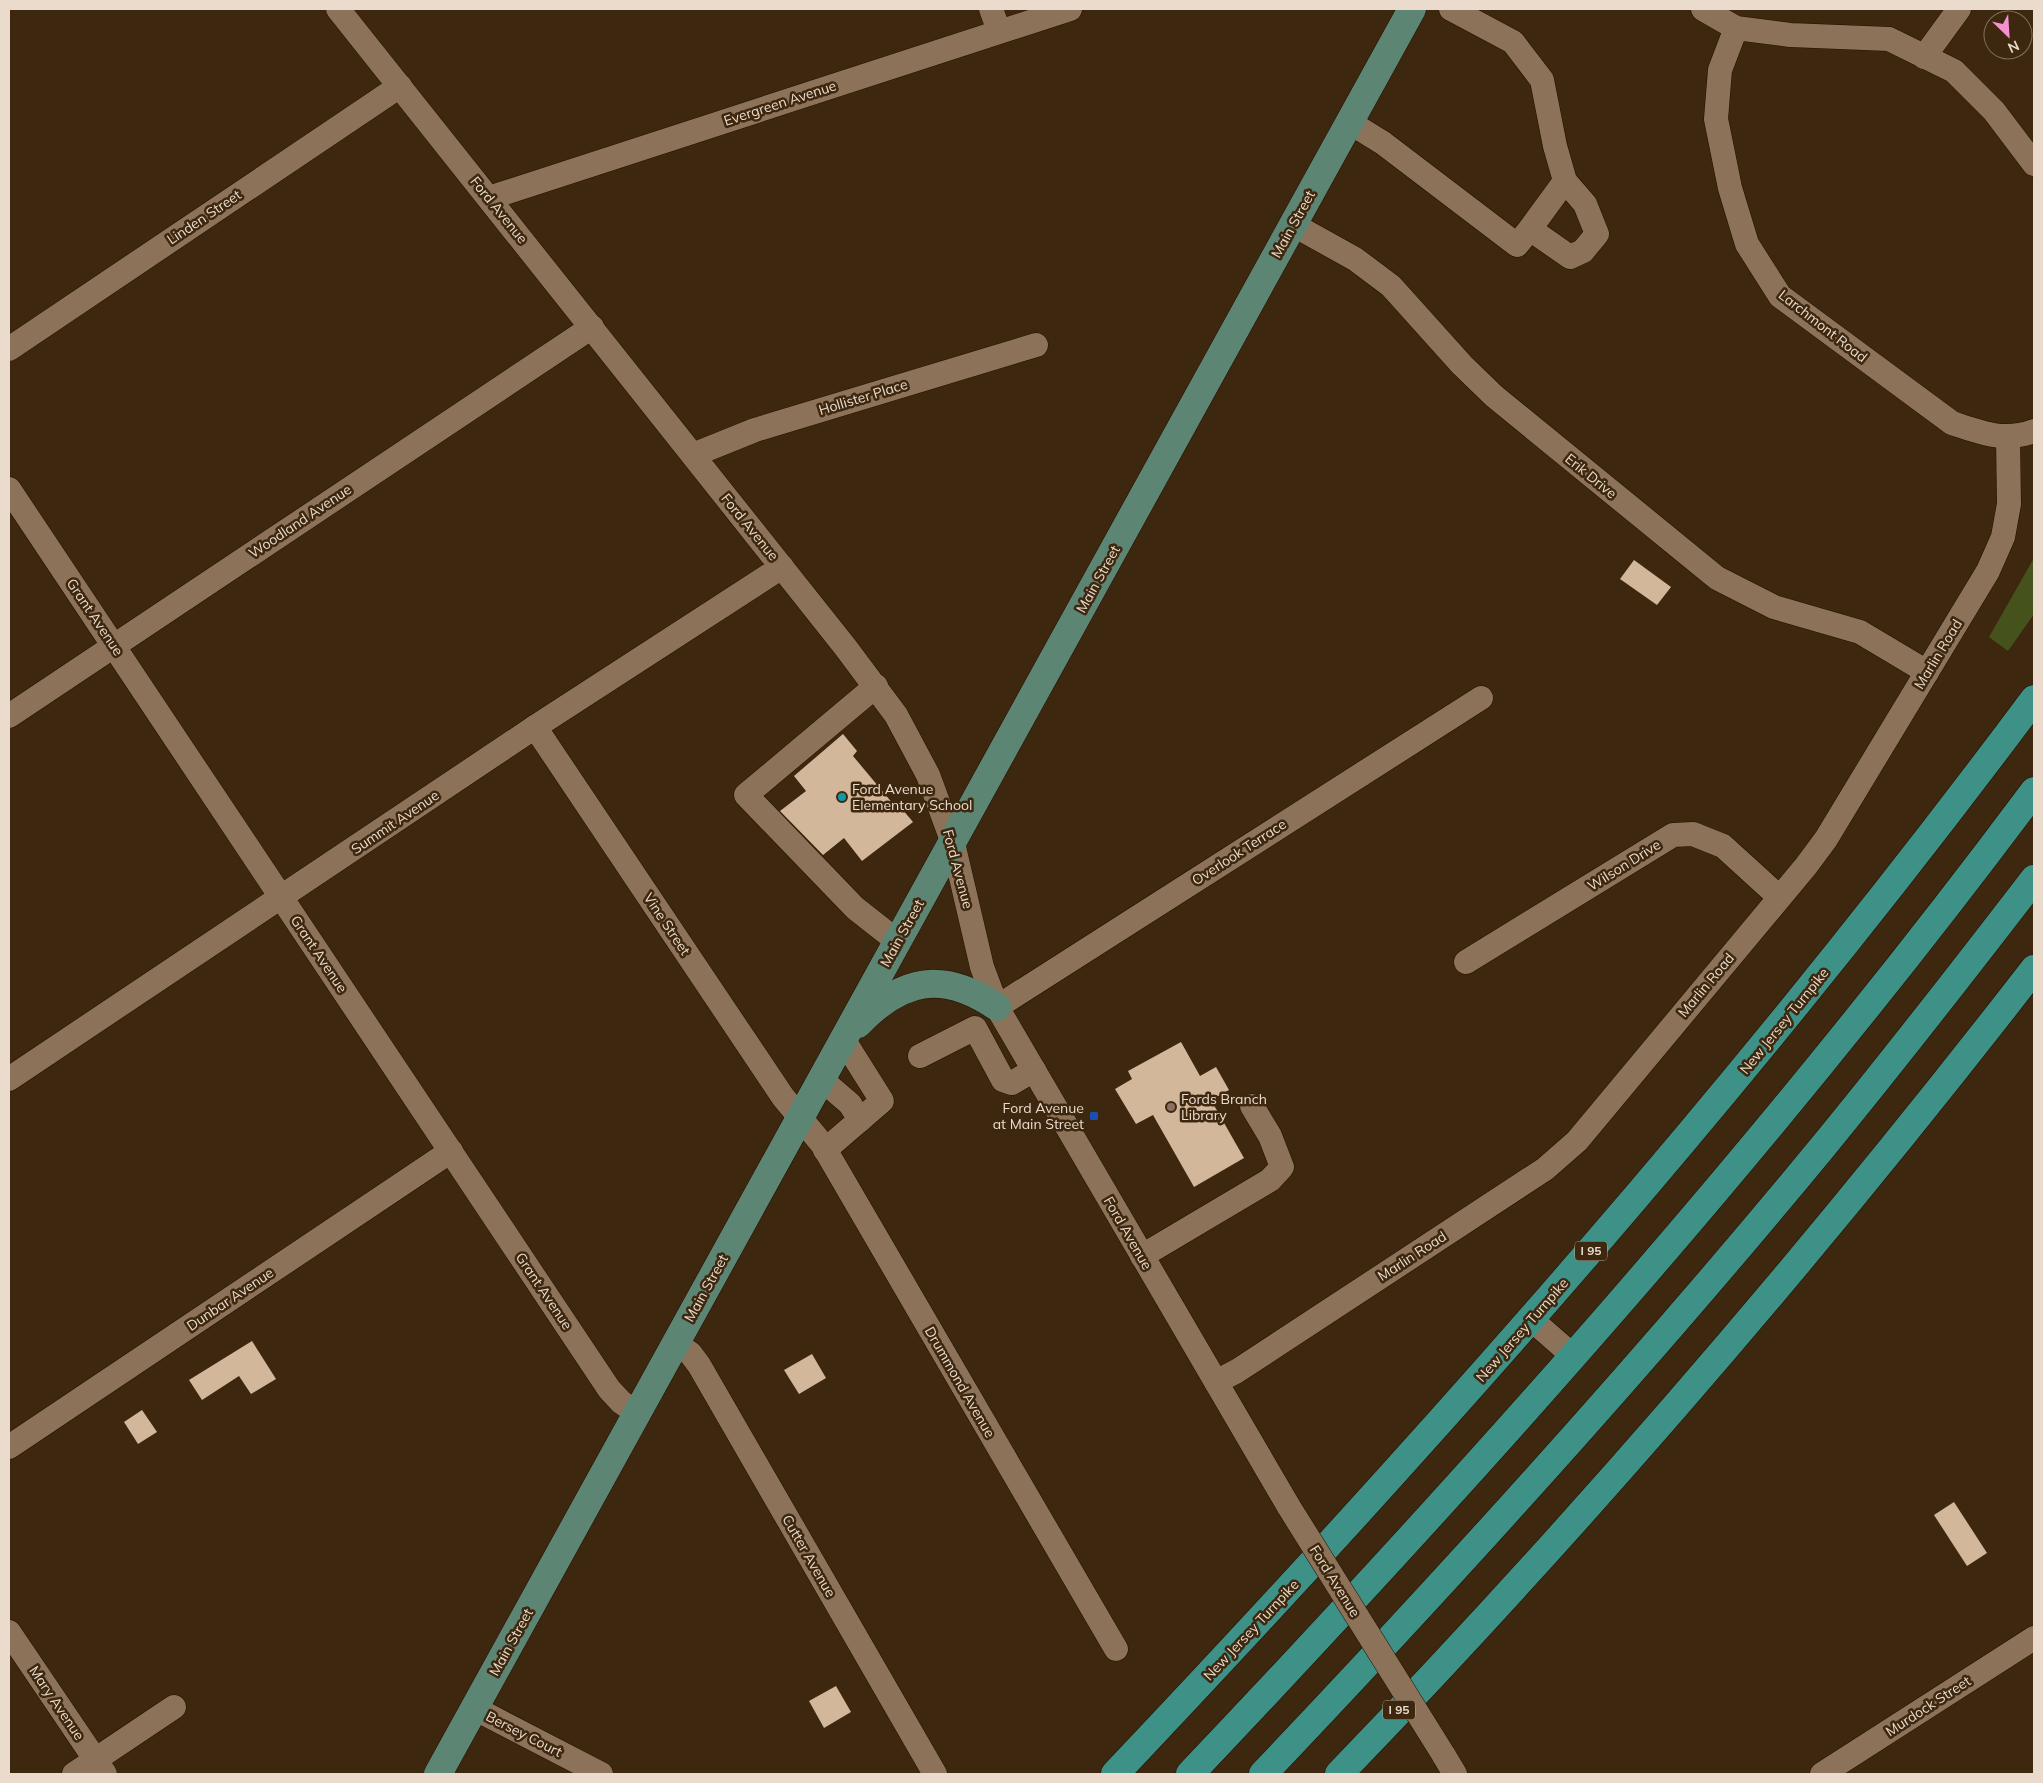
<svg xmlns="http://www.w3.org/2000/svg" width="2043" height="1783" font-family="Mulish,sans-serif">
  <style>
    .green { fill: #46521c }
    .building { fill: #d3b79b }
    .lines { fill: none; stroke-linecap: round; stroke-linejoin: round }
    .minor-casing { stroke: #230f00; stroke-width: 25 }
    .major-casing { stroke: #230f00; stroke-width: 29 }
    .highway-casing { stroke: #230f00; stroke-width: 29 }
    .minor { stroke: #8c7258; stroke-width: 24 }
    .major { stroke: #5d8574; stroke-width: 28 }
    .highway { stroke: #3d9187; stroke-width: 28 }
    .minor-bridge-casing { stroke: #230f00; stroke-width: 25; stroke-linecap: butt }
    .minor-bridge { stroke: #8c7258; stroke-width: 24 }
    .culture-dot { fill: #0f9aa8; stroke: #3d270e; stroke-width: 2 }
    .education-dot { fill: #8d6e63; stroke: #3d270e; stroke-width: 2 }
    .transit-dot { fill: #1a4fb4; stroke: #3d270e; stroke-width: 2 }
    .labels { text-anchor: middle; stroke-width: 5; stroke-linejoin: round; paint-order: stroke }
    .shield { fill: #3d270e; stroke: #b6a594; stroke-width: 1 }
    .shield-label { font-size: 12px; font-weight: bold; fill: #eadbcd }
    .street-label { font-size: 14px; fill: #eadbcd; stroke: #3d270e }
    .poi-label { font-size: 14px; fill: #eadbcd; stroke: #3d270e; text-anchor: start }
  </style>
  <rect width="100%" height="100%" fill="#3d270e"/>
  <path class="green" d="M2034,558V614L2008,651L1989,637Z"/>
  <g class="building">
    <path d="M1634,560L1671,587L1657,605L1620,579Z"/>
    <path d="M843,734L857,751L853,756L894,805L897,803L913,822L862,861L844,838L823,855L780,811L806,791L794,776Z"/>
    <path d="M1181,1042L1200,1076L1216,1067L1229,1090L1211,1100L1244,1158L1194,1187L1153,1115L1136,1124L1115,1089L1132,1079L1128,1071Z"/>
    <path d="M252,1341L276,1379L251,1394L239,1376L202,1400L189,1380Z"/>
    <path d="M812,1354L826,1378L799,1394L784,1370Z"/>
    <path d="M142,1410L157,1432L138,1444L124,1422Z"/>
    <path d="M1954,1502L1987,1553L1967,1566L1934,1515Z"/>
    <path d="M836,1686L851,1712L824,1728L809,1701Z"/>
  </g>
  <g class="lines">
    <defs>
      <g id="minor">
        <path d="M338,9L846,648L896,715L928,775L953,843L982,967L997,1007L1289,1507"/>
        <path d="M991,9L999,31"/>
        <path d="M1703,9L1736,28L1790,35L1889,39L1954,71L1994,111L2034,164"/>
        <path d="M1736,28L1720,70L1716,119L1730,188L1747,244L1780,296L1952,423C1982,433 2003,442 2034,431"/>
        <path d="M1924,57L1959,9"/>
        <path d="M1349,122L1383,143L1517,245L1530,229L1570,257L1583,251L1597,234L1585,204L1565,181L1555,146L1542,80L1513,42L1451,9"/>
        <path d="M489,198L1070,9"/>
        <path d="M1292,224L1355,259L1391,286L1462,365L1494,396L1717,578L1774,607L1860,632L1927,672"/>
        <path d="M1530,229L1565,181"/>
        <path d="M9,349L400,86"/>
        <path d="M693,455L755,430L1036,345"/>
        <path d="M9,489L609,1389L621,1402L637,1413"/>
        <path d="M876,686L746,795L855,908L897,941"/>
        <path d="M9,716L592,327"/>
        <path d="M535,727L783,1097L822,1144L1116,1649"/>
        <path d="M1466,962L1673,835L1693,834L1723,846L1779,897"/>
        <path d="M997,1007L1481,698"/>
        <path d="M920,1056L975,1028L1003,1080L1012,1083L1034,1070"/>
        <path d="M9,1079L535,727L782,567"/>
        <path d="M821,1079L850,1104L860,1120"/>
        <path d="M825,1150L882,1101L843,1039"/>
        <path d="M1142,1256L1270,1180L1282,1167L1270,1136L1252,1106"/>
        <path d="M1532,1320L1572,1355"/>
        <path d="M675,1344L690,1353L699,1365L935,1774"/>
        <path d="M1216,1382L1237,1371L1545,1169L1577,1141L1806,866L1826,839L1988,571L2003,537L2009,504L2008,438"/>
        <path d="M9,1447L451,1151"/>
        <path d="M9,1632L105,1774"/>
        <path d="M474,1708L601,1774"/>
        <path d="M1443,1754L1455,1774"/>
        <path d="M74,1774L174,1707"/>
        <path d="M1822,1774L2034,1638"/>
      </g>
      <g id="major">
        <path d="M858,1024C903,977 944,971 997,1007"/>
        <path d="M438,1774L1412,9"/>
      </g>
      <g id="highway">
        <path d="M1115,1774C1440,1431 1752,1078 2034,699"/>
        <path d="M1190,1774C1487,1461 1776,1137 2034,791"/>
        <path d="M1263,1774C1455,1572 1643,1365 1821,1149C1894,1060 1964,970 2034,879"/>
        <path d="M1339,1774C1585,1519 1817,1249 2034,969"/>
      </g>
    </defs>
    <use href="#minor" class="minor-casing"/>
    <use href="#major" class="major-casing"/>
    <use href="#highway" class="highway-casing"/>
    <use href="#minor" class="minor"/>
    <use href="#major" class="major"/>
    <use href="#highway" class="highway"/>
    <defs>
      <path id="minor-bridge" d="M1289,1507L1443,1754"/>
    </defs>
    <use href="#minor-bridge" class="minor-bridge-casing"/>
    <use href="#minor-bridge" class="minor-bridge"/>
  </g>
  <circle class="culture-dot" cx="842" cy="797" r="5"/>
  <circle class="education-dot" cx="1171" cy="1107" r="5"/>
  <rect class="transit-dot" x="1089" y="1111" width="10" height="10" rx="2.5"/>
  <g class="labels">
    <g class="shield">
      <rect x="1575" y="1241.5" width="32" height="19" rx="4"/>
      <rect x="1383" y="1700.5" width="32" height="19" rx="4"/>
    </g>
    <g class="shield-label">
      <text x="1591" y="1255">I 95</text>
      <text x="1399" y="1714">I 95</text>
    </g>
    <g class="street-label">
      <text transform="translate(780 103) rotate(-18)" y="5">Evergreen Avenue</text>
      <text transform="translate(499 210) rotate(51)" y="5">Ford Avenue</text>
      <text transform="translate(204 217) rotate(-34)" y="5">Linden Street</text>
      <text transform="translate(1293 224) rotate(-61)" y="5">Main Street</text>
      <text transform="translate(1823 326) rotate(38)" y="5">Larchmont Road</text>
      <text transform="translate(863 397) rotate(-17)" y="5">Hollister Place</text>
      <text transform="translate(1591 476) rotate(39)" y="5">Erik Drive</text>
      <text transform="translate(300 521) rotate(-34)" y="5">Woodland Avenue</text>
      <text transform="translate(750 527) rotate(51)" y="5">Ford Avenue</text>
      <text transform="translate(1098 579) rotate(-61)" y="5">Main Street</text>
      <text transform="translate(95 617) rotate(56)" y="5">Grant Avenue</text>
      <text transform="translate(1938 654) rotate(-59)" y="5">Marlin Road</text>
      <text transform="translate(395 822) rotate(-34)" y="5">Summit Avenue</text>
      <text transform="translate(1239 852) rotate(-33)" y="5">Overlook Terrace</text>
      <text transform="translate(1624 865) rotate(-32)" y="5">Wilson Drive</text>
      <text transform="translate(958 869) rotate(75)" y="5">Ford Avenue</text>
      <text transform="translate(667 924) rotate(56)" y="5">Vine Street</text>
      <text transform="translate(902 933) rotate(-61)" y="5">Main Street</text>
      <text transform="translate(319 954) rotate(56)" y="5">Grant Avenue</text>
      <text transform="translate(1706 985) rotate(-50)" y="5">Marlin Road</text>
      <text transform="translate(1784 1021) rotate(-51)" y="5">New Jersey Turnpike</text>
      <text transform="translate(1128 1233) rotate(60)" y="5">Ford Avenue</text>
      <text transform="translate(1412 1256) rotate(-33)" y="5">Marlin Road</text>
      <text transform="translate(706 1288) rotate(-61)" y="5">Main Street</text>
      <text transform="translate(544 1291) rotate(56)" y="5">Grant Avenue</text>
      <text transform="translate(230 1299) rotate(-34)" y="5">Dunbar Avenue</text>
      <text transform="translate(1522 1330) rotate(-49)" y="5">New Jersey Turnpike</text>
      <text transform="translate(960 1382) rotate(60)" y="5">Drummond Avenue</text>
      <text transform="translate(809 1556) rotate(60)" y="5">Cutter Avenue</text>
      <text transform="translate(1335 1581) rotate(58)" y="5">Ford Avenue</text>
      <text transform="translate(1251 1630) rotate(-47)" y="5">New Jersey Turnpike</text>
      <text transform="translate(511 1642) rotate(-61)" y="5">Main Street</text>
      <text transform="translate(57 1703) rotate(56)" y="5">Mary Avenue</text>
      <text transform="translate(1928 1706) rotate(-33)" y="5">Murdock Street</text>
      <text transform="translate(524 1734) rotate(27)" y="5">Bersey Court</text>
    </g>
    <g class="poi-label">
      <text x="852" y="794">Ford Avenue<tspan x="852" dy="16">Elementary School</tspan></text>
      <text x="1181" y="1104">Fords Branch<tspan x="1181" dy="16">Library</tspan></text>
      <text x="1084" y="1113" text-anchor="end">Ford Avenue<tspan x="1084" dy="16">at Main Street</tspan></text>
    </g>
  </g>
  <rect width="2043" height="1783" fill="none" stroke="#eadbcd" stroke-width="20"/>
  <g transform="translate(2008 35) rotate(155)"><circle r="24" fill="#3d270e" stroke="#826f5a"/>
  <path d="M0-4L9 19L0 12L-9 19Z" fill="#f590d1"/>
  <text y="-8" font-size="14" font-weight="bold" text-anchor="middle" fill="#eadbcd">N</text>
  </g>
</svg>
